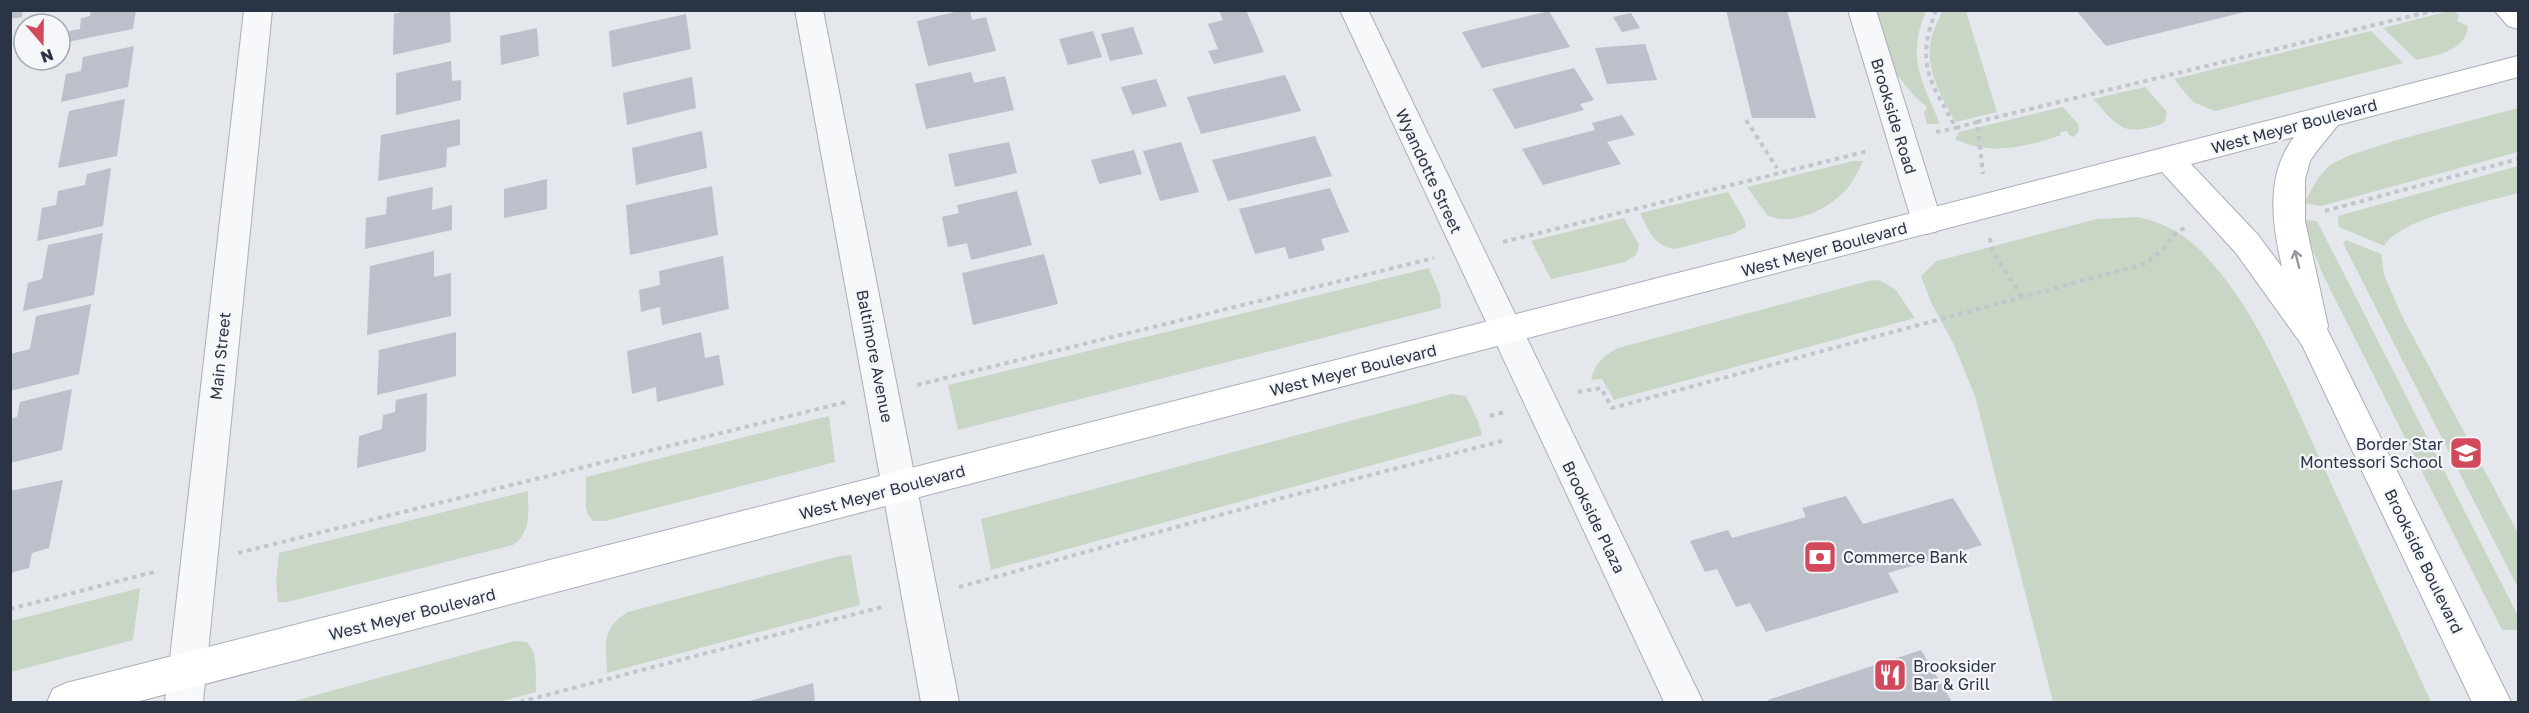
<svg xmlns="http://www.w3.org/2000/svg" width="2529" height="713" font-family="'Golos Text',sans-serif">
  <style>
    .green { fill: #c9d6c5 }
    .building { fill: #bbc0ca }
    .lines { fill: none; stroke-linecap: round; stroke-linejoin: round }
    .street-casing { stroke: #a9aeb7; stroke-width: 2 }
    .secondary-casing { stroke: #a9aeb7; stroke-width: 2 }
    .path { stroke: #c2c5cb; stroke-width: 4; stroke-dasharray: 4.5 4.5; stroke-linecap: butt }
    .street { fill: #f7f8fa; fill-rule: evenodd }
    .secondary { fill: #fff; fill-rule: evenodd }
    .oneway { stroke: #959aa2 }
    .labels { text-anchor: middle; stroke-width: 4.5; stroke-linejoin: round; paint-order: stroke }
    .street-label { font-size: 16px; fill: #2b3445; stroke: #f4f6f9 }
    .poi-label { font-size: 16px; fill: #2b3445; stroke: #f4f6f9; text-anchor: start }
  </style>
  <rect width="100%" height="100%" fill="#e4e7ec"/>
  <g class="green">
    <path d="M2453,10L2459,15L2457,21L2468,26C2466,51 2437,55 2416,60L2383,28Z"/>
    <path d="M1875,11H1926C1906,58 1922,80 1940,124H1927L1924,114L1927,107L1916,98L1894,71Z"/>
    <path d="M1942,11H1966L1997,112L1956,122C1943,102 1927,71 1930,46C1931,34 1938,22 1942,11Z"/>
    <path d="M2371,31L2403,63L2215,111L2193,102L2174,79Z"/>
    <path d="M2145,87L2167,112L2165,121L2162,124C2122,137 2119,127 2093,99Z"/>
    <path d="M2063,107L2078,124L2079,131L2074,137L2069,135L2067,131L2060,132L2061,135C2027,147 1988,156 1955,139L1959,132Z"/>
    <path d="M2518,108V152L2321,206L2304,203L2318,178L2330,165L2348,156L2397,140Z"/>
    <path d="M1853,161H1863C1858,172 1852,184 1843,193C1826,210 1790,227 1767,215L1747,187Z"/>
    <path d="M2518,166V193C2487,202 2400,218 2384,246L2339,227L2338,216Z"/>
    <path d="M1728,192L1745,221L1746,227L1733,234L1675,249C1654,246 1649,231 1640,213Z"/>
    <path d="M2138,217C2162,222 2183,233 2201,251C2256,307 2287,388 2320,459C2357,540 2394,621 2431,702H2053L1975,396L1954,345L1931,302L1921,276L1937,261L2097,219Z"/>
    <path d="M1624,218L1639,245L1636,255L1625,262L1551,279L1531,241Z"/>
    <path d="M2305,220L2317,221L2518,616V630H2502L2324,277L2307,236Z"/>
    <path d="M2346,240L2381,254L2384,275L2402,316L2518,533V588L2343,243Z"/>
    <path d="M1429,268L1440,295L1441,308L958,430L948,385Z"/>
    <path d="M1879,280L1895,289L1915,318L1614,400L1602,379L1591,380C1595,363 1603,356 1618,348L1869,281Z"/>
    <path d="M1452,394L1466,396L1478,421L1482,435L991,570L981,519Z"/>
    <path d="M829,416L835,462L605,521H593L588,515L586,507V477Z"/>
    <path d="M528,491C528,511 532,532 513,545L287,602H278L276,582L279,553Z"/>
    <path d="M851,555L860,605L607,673C606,645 601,628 628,612L840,556Z"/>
    <path d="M140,588L133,640L11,672V621Z"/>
    <path d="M515,641L527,642C539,654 535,676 536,692L499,702H290Z"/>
  </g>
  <g class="building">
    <path d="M10,10H23L22,17L10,19Z"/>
    <path d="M91,10H136L133,29L67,42L69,31L80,29L81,18L90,16Z"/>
    <path d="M409,10H450L451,42L393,55L394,14Z"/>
    <path d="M963,10H970L972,20L986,17L996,51L928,66L917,21Z"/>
    <path d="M1246,10L1264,52L1214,64L1208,51L1218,49L1208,24L1223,20L1219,11Z"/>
    <path d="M1726,10H1787L1816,118H1752Z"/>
    <path d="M2076,10H2249V11L2106,46Z"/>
    <path d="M1549,11L1570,47L1482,68L1462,32Z"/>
    <path d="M1631,13L1640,28L1622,32L1613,17Z"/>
    <path d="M686,14L691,49L612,67L609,31Z"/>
    <path d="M1133,27L1143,54L1110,61L1101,34Z"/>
    <path d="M537,28L539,56L501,65L500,36Z"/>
    <path d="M1093,31L1102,57L1068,65L1059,39Z"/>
    <path d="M1645,44L1657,80L1607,84L1595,48Z"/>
    <path d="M134,46L128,87L61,102L66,74L81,71L83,57Z"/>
    <path d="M451,61L452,81L461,80V100L396,115V73Z"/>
    <path d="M1574,68L1594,100L1580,104L1584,110L1515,129L1492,89Z"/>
    <path d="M971,72L974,83L1005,76L1014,110L926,129L915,84Z"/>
    <path d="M1285,75L1301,111L1201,134L1187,97Z"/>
    <path d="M692,77L696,108L627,125L623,93Z"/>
    <path d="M1156,79L1167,106L1132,115L1121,87Z"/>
    <path d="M125,99L117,156L58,168L69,111Z"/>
    <path d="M1622,115L1635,135L1607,142L1621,164L1543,185L1522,149L1595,130L1592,123Z"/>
    <path d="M460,119V145L447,148L446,167L378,181L381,135Z"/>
    <path d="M702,131L707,168L636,185L632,148Z"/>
    <path d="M1315,136L1332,176L1228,201L1212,160Z"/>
    <path d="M1009,142L1017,173L955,187L948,154Z"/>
    <path d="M1181,142L1199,192L1160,201L1143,151Z"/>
    <path d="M1134,150L1142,174L1099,184L1091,160Z"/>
    <path d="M111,168L103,226L37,241L42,208L56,205L58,191L85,185L87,174Z"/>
    <path d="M547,179V209L504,218V189Z"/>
    <path d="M712,186L718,235L630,255L626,205Z"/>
    <path d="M433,187L432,210L452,205V230L365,249L366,218L386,214L387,197Z"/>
    <path d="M1330,188L1349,232L1321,239L1325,250L1289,259L1285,247L1255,254L1239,209Z"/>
    <path d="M1017,191L1032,245L971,260L967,243L948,247L942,217L959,213L957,205Z"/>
    <path d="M103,233L94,295L23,311L28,283L42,279L48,245Z"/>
    <path d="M434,251V277L451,273V316L367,335L370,266Z"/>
    <path d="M1044,254L1058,304L973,325L962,273Z"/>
    <path d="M723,256L729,309L662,325L660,307L641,312L639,290L660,285L659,271Z"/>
    <path d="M91,304L79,374L10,391V354L30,349L36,316Z"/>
    <path d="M456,332V376L377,395L379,350Z"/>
    <path d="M701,332L705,358L719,355L724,385L657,402L656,387L632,394L627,351Z"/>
    <path d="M72,389L62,450L10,463V419L17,417L20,402Z"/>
    <path d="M427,393L426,451L357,468L359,436L382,429L383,415L395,412L396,400Z"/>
    <path d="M63,480L49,548L32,553L29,568L10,573V491Z"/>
    <path d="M1846,496L1863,524L1953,498L1982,545L1888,573L1899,592L1766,632L1750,603L1736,607L1717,569L1705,572L1690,541L1728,530L1732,538L1806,517L1802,508Z"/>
    <path d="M1921,650L1952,702H1769L1768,700Z"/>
    <path d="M813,683L815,702H746Z"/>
  </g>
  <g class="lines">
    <defs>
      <g id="street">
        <path d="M244,10H272L203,702H165Z"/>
        <path d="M795,10H823L959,702H921Z"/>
        <path d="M1340,10H1368L1703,702H1664Z"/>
        <path d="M1848,10H1876L1942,222L1938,231L1927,234L1916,231L1912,222Z"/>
      </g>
      <g id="secondary">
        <path d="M2494,10H2518V29L2508,26Z"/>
        <path d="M2518,56V77L2338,125L2316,152L2310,161L2305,179V221L2328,326L2327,329L2511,702H2472L2302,345L2236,253L2162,172L136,702H47L53,689L66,683L1780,247ZM2294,137C2265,176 2272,223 2282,267L2258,235L2191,164Z"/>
      </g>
    </defs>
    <use href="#street" class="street-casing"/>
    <use href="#secondary" class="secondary-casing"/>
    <g class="path">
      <path d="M1936,10C1915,65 1930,80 1956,128L1977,122L1983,174"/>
      <path d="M1746,120L1777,168"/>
      <path d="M1977,122L2436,10"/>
      <path d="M1936,132L1956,128"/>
      <path d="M2325,211L2518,159"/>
      <path d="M1990,238L1992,251L2022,297"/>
      <path d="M1503,242L1868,151"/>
      <path d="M917,385L1434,258"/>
      <path d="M1578,392L1601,388L1612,408L2144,264L2163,250L2177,231L2186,228"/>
      <path d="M1490,416L1504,412"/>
      <path d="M238,553L846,402"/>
      <path d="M959,587L1278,499L1502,441"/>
      <path d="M10,609L158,571"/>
      <path d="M520,702L882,607"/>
    </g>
    <use href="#street" class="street"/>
    <use href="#secondary" class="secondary"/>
  </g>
  <defs><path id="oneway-shaft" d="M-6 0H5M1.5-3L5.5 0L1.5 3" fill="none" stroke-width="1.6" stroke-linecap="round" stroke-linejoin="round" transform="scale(1.5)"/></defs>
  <use class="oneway" href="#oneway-shaft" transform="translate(2297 259) rotate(-104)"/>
  <defs>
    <symbol id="school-square" viewBox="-11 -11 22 22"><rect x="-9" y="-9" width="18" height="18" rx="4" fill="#d1495b" stroke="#f4f6f9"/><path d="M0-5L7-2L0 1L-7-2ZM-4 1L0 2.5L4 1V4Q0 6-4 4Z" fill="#fff"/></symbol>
    <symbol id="bank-square" viewBox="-11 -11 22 22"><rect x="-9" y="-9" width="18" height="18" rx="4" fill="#d1495b" stroke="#f4f6f9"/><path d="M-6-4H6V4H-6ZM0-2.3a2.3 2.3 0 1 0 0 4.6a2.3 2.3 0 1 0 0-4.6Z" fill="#fff"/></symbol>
    <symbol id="restaurant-square" viewBox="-11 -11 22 22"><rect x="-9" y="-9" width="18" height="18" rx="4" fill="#d1495b" stroke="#f4f6f9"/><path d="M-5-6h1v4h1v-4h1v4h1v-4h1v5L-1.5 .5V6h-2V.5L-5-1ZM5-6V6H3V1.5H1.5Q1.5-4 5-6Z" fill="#fff"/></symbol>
  </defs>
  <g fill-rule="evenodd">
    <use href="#school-square" x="2447" y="434" width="38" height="38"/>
    <use href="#bank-square" x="1801" y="538" width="38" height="38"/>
    <use href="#restaurant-square" x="1871" y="656" width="38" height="38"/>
  </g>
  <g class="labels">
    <g class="street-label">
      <text transform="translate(1894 116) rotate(73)" y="6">Brookside Road</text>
      <text transform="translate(2294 126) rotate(-15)" y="6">West Meyer Boulevard</text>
      <text transform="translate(1429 171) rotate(65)" y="6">Wyandotte Street</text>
      <text transform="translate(1824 249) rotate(-15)" y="6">West Meyer Boulevard</text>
      <text transform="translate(220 356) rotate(-84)" y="6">Main Street</text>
      <text transform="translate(875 356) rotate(79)" y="6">Baltimore Avenue</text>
      <text transform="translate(1353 370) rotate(-14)" y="6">West Meyer Boulevard</text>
      <text transform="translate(882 492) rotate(-15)" y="6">West Meyer Boulevard</text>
      <text transform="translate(1594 517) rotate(64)" y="6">Brookside Plaza</text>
      <text transform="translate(2424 561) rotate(64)" y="6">Brookside Boulevard</text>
      <text transform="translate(412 614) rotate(-14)" y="6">West Meyer Boulevard</text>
    </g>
    <g class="poi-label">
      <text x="2443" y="450" text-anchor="end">Border Star<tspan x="2443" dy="18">Montessori School</tspan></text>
      <text x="1843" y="563">Commerce Bank</text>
      <text x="1913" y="672">Brooksider<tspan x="1913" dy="18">Bar &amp; Grill</tspan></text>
    </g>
  </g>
  <rect width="2529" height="713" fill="none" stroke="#2b3445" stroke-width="24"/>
  <g transform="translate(42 42) rotate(160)"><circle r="28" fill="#f4f6f9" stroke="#a4a8b1" stroke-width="1.5"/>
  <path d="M0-4.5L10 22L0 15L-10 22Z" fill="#d1495b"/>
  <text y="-9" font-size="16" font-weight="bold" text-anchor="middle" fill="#2b3445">N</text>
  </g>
</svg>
